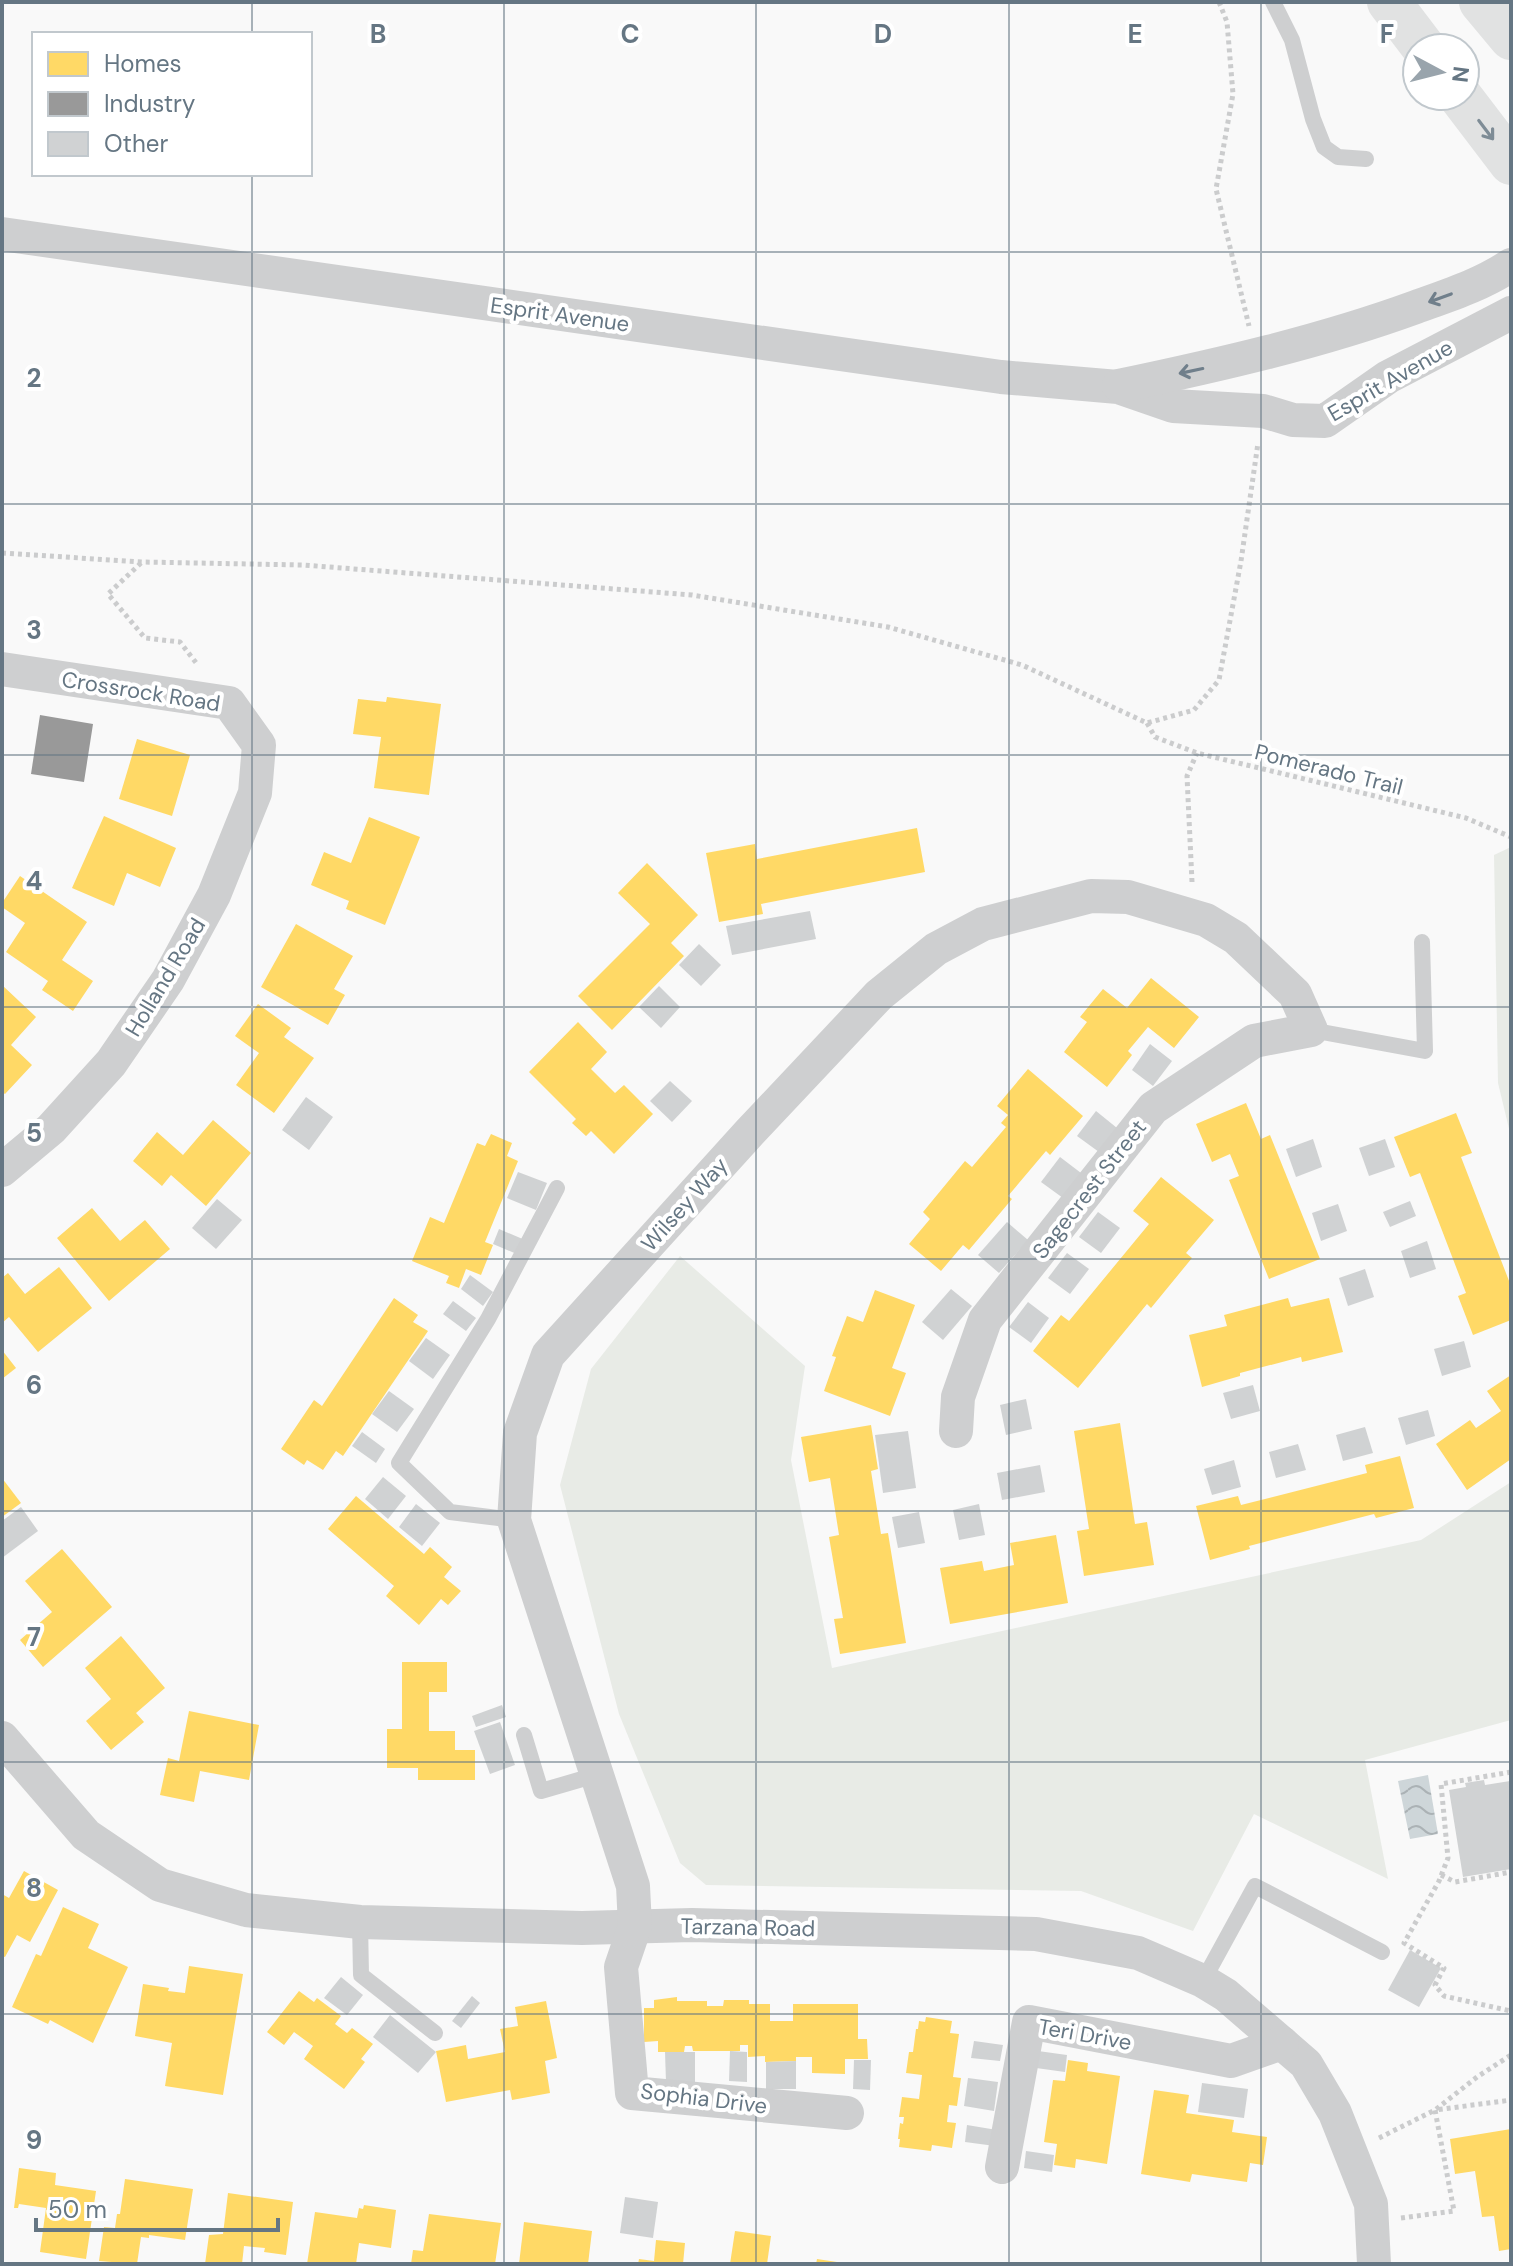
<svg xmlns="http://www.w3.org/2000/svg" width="1513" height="2266" font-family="'DM Sans',sans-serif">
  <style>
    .grass { fill: #e8ebe6 }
    .water { fill: url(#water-waves) }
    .homes { fill: #ffd966 }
    .industry { fill: #999 }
    .building { fill: #d0d2d3 }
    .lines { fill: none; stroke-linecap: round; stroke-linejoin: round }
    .path { stroke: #cbcccd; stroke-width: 5; stroke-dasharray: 4 4; stroke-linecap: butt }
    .service { stroke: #cecfd0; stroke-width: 16 }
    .minor { stroke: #cecfd0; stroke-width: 34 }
    .primary { stroke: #e1e2e2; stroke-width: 44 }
    .oneway { stroke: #7e8c96 }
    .oneway2 { stroke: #707f8b }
    .grid { fill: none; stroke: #657683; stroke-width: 2; stroke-opacity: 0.55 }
    .labels { text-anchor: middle; stroke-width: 8; stroke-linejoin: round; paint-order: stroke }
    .street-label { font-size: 22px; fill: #657683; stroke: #fff }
    .grid-label { font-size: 26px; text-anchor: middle; font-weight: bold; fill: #657683; stroke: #fff; stroke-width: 8; stroke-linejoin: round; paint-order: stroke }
  </style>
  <defs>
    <pattern id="water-waves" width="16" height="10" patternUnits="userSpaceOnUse" patternTransform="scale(2)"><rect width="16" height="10" fill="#ced6d9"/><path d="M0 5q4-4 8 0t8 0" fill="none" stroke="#abb2b5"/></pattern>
  </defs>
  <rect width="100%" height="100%" fill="#f9f9f9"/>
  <g class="grass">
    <path d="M1511,847V1137L1498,1083L1494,855Z"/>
    <path d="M680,1256L805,1366L791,1460L832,1668L1421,1540L1511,1482V1720L1365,1760L1388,1879L1254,1814L1193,1931L1081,1891L706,1885L680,1863L619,1714L560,1485L591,1369Z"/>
  </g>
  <path class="water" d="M1428,1775L1438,1834L1410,1839L1398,1781Z"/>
  <g class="homes">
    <path d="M387,697L441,704L429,795L374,788L381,737L353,734L358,699L386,702Z"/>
    <path d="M137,739L190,755L172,816L119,799Z"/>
    <path d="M104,816L176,848L160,887L127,873L114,906L72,888Z"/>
    <path d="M369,817L420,837L385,925L346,909L349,901L311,885L324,852L351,863Z"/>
    <path d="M917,828L925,872L761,904L763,914L719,922L706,853L755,844L757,859Z"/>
    <path d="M647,863L698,915L671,943L684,956L612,1030L578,996L650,924L618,893Z"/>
    <path d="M20,876L87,922L62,960L93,981L73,1011L42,990L48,981L6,952L25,923L2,907V903Z"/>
    <path d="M296,924L353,956L334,989L345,995L328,1025L261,987Z"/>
    <path d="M1151,978L1199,1017L1174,1048L1148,1027L1128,1051L1132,1055L1107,1087L1064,1052L1087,1022L1080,1017L1103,989L1127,1008Z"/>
    <path d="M2,985L36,1017L11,1045L32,1065L5,1094L2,1092Z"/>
    <path d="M258,1004L291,1028L284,1037L314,1058L274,1113L236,1085L259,1053L235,1036Z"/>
    <path d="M578,1022L607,1052L591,1069L615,1093L624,1085L653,1114L614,1154L591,1131L586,1136L572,1123L576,1119L529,1072Z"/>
    <path d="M1028,1069L1083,1116L1050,1155L1046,1151L1008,1196L1012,1199L969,1250L963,1245L941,1271L909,1244L930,1219L923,1212L965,1161L972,1167L1006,1127L1001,1123L1008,1115L997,1106Z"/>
    <path d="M1246,1103L1261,1139L1270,1135L1320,1259L1269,1279L1229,1180L1239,1176L1230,1154L1212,1162L1196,1124Z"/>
    <path d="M1456,1113L1472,1153L1461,1157L1511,1286V1320L1473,1335L1458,1296L1466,1293L1420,1173L1410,1177L1394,1137Z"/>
    <path d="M213,1120L251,1153L206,1206L171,1175L162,1186L133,1161L157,1132L183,1155Z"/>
    <path d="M491,1134L512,1143L507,1156L518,1161L485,1242L493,1245L481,1275L466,1269L459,1288L446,1283L449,1276L412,1261L430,1217L444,1223L477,1143L485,1146Z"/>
    <path d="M1161,1177L1214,1220L1186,1253L1192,1258L1151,1308L1147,1304L1078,1388L1033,1351L1061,1315L1069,1321L1149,1224L1133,1211Z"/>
    <path d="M92,1208L120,1241L145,1220L170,1249L109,1301L57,1238Z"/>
    <path d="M59,1267L92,1308L38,1352L9,1317L2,1323V1278L8,1273L25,1294Z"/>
    <path d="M875,1290L915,1305L892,1368L906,1373L890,1416L824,1391L836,1357L832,1356L847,1316L863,1322Z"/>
    <path d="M394,1298L418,1315L413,1322L428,1331L343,1456L336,1451L323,1470L307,1460L304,1465L281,1449L314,1400L322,1406Z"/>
    <path d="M1288,1298L1291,1307L1329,1298L1343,1352L1302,1362L1301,1357L1240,1373V1376L1202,1387L1189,1335L1227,1326L1224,1315Z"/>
    <path d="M2,1350L16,1368L2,1379Z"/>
    <path d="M1511,1375V1459L1467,1490L1436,1444L1470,1420L1476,1428L1501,1411L1487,1391Z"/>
    <path d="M1120,1423L1135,1524L1147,1522L1154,1565L1084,1576L1077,1531L1089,1529L1074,1431Z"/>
    <path d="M871,1425L878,1469L871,1471L881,1534L888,1533L906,1643L840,1654L834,1619L843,1618L829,1537L839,1535L830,1478L809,1482L801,1437Z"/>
    <path d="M1400,1456L1414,1508L1376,1518L1374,1514L1249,1546L1250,1549L1210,1560L1196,1506L1238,1496L1241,1505L1367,1473L1365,1465Z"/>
    <path d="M2,1478L21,1503L2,1517Z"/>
    <path d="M356,1496L424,1554L430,1547L452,1567L444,1577L461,1591L448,1605L441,1599L419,1625L386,1596L394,1586L328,1529Z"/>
    <path d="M1056,1535L1068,1603L950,1624L940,1568L982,1561L984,1571L1014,1565L1010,1543Z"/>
    <path d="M62,1549L112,1607L43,1667L20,1640L52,1612L25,1581Z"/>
    <path d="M121,1636L165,1688L136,1713L144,1722L111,1750L86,1721L111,1699L85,1668Z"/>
    <path d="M402,1662H447V1692H429V1731H455V1750H475V1780H418V1768H387V1729H402Z"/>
    <path d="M189,1711L259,1725L249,1780L200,1771L194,1802L160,1795L168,1758L179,1761Z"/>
    <path d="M24,1871L58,1890L30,1942L17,1935L5,1957L2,1956V1894L9,1898Z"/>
    <path d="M63,1907L99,1924L88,1948L128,1967L93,2043L50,2020L48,2024L12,2007L36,1954L41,1956Z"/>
    <path d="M189,1966L243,1974L223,2095L165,2086L172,2043L135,2036L143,1984L169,1988L168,1991L185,1993Z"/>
    <path d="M299,1991L314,2002L317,1998L341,2016L335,2024L347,2033L352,2028L373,2044L361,2059L365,2062L344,2089L304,2059L313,2046L294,2032L284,2045L267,2032Z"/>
    <path d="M677,1997V2001H707V2006H723L724,2000H749V2004H770V2021H793V2004H858V2039H867L868,2059H845V2074L812,2073V2057H796V2061L765,2062V2056L748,2057V2045H740V2051H693L692,2046H685L684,2052H658V2041L644,2042V2008H654V2000Z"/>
    <path d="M546,2001L557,2058L545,2061L550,2093L512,2100L510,2090L446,2102L436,2051L466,2045L468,2059L505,2052L500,2029L518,2026L515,2007Z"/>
    <path d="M926,2017L952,2021L950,2033L959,2034L953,2077L961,2078L957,2106L949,2105L947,2122L956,2123L952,2148L932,2145L931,2151L899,2147L900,2139H898L900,2123L903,2124L904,2117H899L902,2097L919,2099L922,2075L906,2073L909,2052H913L916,2029H918L919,2021L925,2022Z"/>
    <path d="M1068,2060L1088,2063L1087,2071L1120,2076L1107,2164L1076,2159L1075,2168L1054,2165L1057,2144L1044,2142L1053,2080L1065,2081Z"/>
    <path d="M1154,2090L1189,2095L1186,2113L1234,2120L1232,2132L1267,2137L1263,2165L1250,2163L1247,2182L1192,2174L1190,2182L1141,2174Z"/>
    <path d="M1511,2129V2249L1499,2251L1494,2216L1482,2217L1475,2171L1455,2174L1450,2139Z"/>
    <path d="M19,2168L56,2173L55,2185L96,2191L86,2259L40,2252L46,2208L19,2204L18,2208H14Z"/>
    <path d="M125,2179L193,2189L185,2240L149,2235V2238L141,2237L137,2264L99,2261L104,2227L115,2228L117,2214H120Z"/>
    <path d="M228,2193L293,2202L286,2255L264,2252L265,2248L244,2246L242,2264H205L209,2235L223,2234Z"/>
    <path d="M364,2205L396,2210L391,2248L359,2243L356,2264H307L315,2212L357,2218L359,2208L363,2209Z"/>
    <path d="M429,2214L501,2223L495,2264H411L413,2250L423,2251Z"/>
    <path d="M524,2222L592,2231L588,2264H519Z"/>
    <path d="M735,2231L771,2236L767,2264H730Z"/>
    <path d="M656,2240L685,2243L683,2264H638L639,2259L654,2261Z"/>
    <path d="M817,2259L837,2262V2264H816Z"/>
  </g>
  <path class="industry" d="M40,715L93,724L84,782L31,774Z"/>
  <g class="building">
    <path d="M810,911L816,939L732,955L726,926Z"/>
    <path d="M699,944L721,965L701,986L679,965Z"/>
    <path d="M659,986L680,1007L661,1028L639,1007Z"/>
    <path d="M1150,1044L1172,1061L1153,1086L1132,1070Z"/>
    <path d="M670,1081L692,1101L672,1122L650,1101Z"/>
    <path d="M306,1097L333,1117L309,1150L282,1130Z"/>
    <path d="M1096,1111L1117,1128L1099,1152L1077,1136Z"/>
    <path d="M1313,1139L1322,1167L1296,1177L1286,1149Z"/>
    <path d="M1385,1139L1395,1167L1369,1176L1359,1148Z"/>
    <path d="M1060,1157L1081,1173L1063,1198L1041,1182Z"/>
    <path d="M518,1172L547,1183L536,1210L507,1198Z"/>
    <path d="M217,1199L242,1220L216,1249L192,1228Z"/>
    <path d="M1410,1201L1416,1216L1390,1227L1383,1212Z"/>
    <path d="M1338,1204L1347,1231L1321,1241L1312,1213Z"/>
    <path d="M1098,1212L1120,1228L1101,1253L1079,1237Z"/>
    <path d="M1007,1222L1028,1240L999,1273L978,1255Z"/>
    <path d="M499,1229L525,1240L519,1255L493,1244Z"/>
    <path d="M1427,1241L1436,1269L1410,1278L1401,1251Z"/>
    <path d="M1067,1253L1089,1269L1070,1294L1048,1278Z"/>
    <path d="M1365,1269L1374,1297L1348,1306L1339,1278Z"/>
    <path d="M470,1275L493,1292L483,1306L461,1289Z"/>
    <path d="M951,1289L972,1306L943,1340L922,1322Z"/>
    <path d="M453,1301L476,1318L466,1331L443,1314Z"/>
    <path d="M1028,1302L1049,1318L1031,1343L1009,1327Z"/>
    <path d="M426,1338L450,1355L433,1379L409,1361Z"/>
    <path d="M1464,1341L1471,1367L1442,1376L1434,1349Z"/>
    <path d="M1253,1385L1260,1411L1231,1419L1223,1393Z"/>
    <path d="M389,1391L414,1409L397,1432L372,1414Z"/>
    <path d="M1026,1399L1032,1429L1006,1435L1000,1405Z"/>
    <path d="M1428,1410L1435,1436L1406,1445L1398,1418Z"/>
    <path d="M1365,1427L1373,1453L1343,1461L1336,1435Z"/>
    <path d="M908,1431L916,1488L883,1493L875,1435Z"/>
    <path d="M362,1432L385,1449L376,1463L352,1446Z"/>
    <path d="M1298,1444L1306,1470L1276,1478L1269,1452Z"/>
    <path d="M1234,1460L1241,1487L1212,1495L1204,1469Z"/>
    <path d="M1040,1465L1045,1492L1002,1500L997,1473Z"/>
    <path d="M383,1477L406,1496L388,1519L365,1499Z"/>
    <path d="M416,1504L440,1523L422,1546L399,1527Z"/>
    <path d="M979,1504L985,1535L959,1540L953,1510Z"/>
    <path d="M21,1507L38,1531L2,1558V1521Z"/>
    <path d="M919,1512L925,1543L898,1548L892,1517Z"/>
    <path d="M502,1705L506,1717L476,1727L472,1716Z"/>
    <path d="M500,1722L515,1765L490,1774L474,1731Z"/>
    <path d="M1484,1780L1485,1785L1510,1781L1511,1869L1463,1877L1449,1790L1466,1787L1465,1783Z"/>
    <path d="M1410,1950L1441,1968L1419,2007L1388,1990Z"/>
    <path d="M341,1977L363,1995L347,2015L324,1998Z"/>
    <path d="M472,1996L480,2003L461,2028L452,2021Z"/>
    <path d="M390,2015L436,2052L418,2073L373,2037Z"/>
    <path d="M974,2041L1003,2045L1000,2061L971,2058Z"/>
    <path d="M730,2051L747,2052V2082L729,2081Z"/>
    <path d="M1038,2051L1067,2055L1065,2072L1036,2068Z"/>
    <path d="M665,2052H695V2082H666Z"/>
    <path d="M854,2060H871L870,2090L853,2089Z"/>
    <path d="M796,2061V2089H766V2062Z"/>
    <path d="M968,2078L998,2082L994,2111L964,2106Z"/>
    <path d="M1202,2083L1248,2089L1244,2118L1198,2112Z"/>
    <path d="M967,2125L997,2130L995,2146L965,2142Z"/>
    <path d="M1026,2151L1054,2155L1052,2172L1024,2168Z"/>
    <path d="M625,2197L658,2202L653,2238L620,2233Z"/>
  </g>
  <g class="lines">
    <g class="path">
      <path d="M1219,2L1227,22L1233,94L1216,189L1249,326"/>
      <path d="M2,553L142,562L303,565L692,595L888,627L1022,665L1147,723L1194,710L1219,680L1241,561L1258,443"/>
      <path d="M141,563L108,594L145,638L180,642L197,664"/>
      <path d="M1147,723L1155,737L1197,753L1466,818L1511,837"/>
      <path d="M1192,882L1187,776L1197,753"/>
      <path d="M1511,1772L1441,1784L1448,1858L1439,1881L1404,1943L1444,1968L1435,1985L1444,1996L1511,2011"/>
      <path d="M1441,1875L1455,1882L1511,1872"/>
      <path d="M1379,2138L1435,2110L1477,2077L1511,2055"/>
      <path d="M1401,2218L1454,2211L1435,2110L1511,2100"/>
    </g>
    <g class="service">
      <path d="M1273,2L1292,40L1313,119L1324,147L1338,157L1366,159"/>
      <path d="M1311,1030L1425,1051L1422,942"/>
      <path d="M514,1520L450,1512L399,1463L488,1319L557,1188"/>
      <path d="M524,1735L541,1791L596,1775"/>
      <path d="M360,1922L361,1975L435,2033"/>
      <path d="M1203,1981L1255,1886L1382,1952"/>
    </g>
    <g class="minor">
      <path d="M2,234L1001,377L1118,387L1173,406L1263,411L1293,420L1325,421L1388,377L1511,313"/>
      <path d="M1119,386C1219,365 1320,342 1416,307C1449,295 1481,285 1511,265"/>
      <path d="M2,669L229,703L259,745L255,793L214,895L168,980L111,1063L51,1129L2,1170"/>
      <path d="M2,1738L86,1835L160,1885L246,1910L360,1922L582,1928L692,1925L1036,1934L1138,1953L1203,1981L1226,1995L1306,2064L1335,2113L1371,2204L1374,2264"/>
      <path d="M847,2113L632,2093L621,1967L635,1926L633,1886L514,1520L520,1433L548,1355L749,1133L879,995L936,949L983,924L1091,896L1128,897L1206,920L1236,938L1295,994L1311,1030L1254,1041L1153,1108L985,1320L958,1397L956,1431"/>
      <path d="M1002,2167L1029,2022L1231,2061L1282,2043"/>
    </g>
    <g class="primary">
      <path d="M1389,2L1424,48"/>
      <path d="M1481,2L1511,38"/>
      <path d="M1460,96L1511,163"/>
    </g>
  </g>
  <defs><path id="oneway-shaft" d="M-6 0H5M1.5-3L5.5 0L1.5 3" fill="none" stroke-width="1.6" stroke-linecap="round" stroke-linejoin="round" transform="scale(2)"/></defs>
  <use class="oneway" href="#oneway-shaft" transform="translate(1486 130) rotate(53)"/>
  <g class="oneway2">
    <use href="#oneway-shaft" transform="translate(1440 298) rotate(160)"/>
    <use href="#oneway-shaft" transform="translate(1191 371) rotate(168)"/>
  </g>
  <path class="grid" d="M252,2V34M504,2V2264M756,2V2264M1009,2V2264M1261,2V2264M252,174V2264M2,252H1511M2,504H1511M2,755H1511M2,1007H1511M2,1259H1511M2,1511H1511M2,1762H1511M2,2014H1511"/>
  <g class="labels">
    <g class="street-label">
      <text transform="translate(560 314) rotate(8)" y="8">Esprit Avenue</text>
      <text transform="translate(1390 380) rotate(-30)" y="8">Esprit Avenue</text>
      <text transform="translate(141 691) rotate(9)" y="8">Crossrock Road</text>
      <text transform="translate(1329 769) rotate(14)" y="8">Pomerado Trail</text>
      <text transform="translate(165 977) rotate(-59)" y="8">Holland Road</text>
      <text transform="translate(1089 1189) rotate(-52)" y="8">Sagecrest Street</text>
      <text transform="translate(684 1204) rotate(-48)" y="8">Wilsey Way</text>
      <text transform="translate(748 1927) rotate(1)" y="8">Tarzana Road</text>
      <text transform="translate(1085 2034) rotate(10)" y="8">Teri Drive</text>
      <text transform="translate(704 2098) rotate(7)" y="8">Sophia Drive</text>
    </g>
  </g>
  <g class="grid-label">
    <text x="378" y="43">B</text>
    <text x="630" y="43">C</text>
    <text x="883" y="43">D</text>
    <text x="1135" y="43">E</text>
    <text x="1387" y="43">F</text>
    <text x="34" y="387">2</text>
    <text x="34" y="639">3</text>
    <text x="34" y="890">4</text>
    <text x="34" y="1142">5</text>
    <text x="34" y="1394">6</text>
    <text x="34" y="1646">7</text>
    <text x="34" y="1897">8</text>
    <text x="34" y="2149">9</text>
  </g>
  <rect width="1513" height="2266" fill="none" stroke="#657683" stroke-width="8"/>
  <rect x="32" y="32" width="280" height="144" fill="#ffffff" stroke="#c1c8cd" stroke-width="2"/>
  <rect x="48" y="52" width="40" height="24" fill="#ffd966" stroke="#c1c8cd" stroke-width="2"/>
  <text x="104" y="72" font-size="24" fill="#657683">Homes</text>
  <rect x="48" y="92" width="40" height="24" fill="#999999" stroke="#c1c8cd" stroke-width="2"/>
  <text x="104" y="112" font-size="24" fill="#657683">Industry</text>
  <rect x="48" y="132" width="40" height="24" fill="#d0d2d3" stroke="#c1c8cd" stroke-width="2"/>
  <text x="104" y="152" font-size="24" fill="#657683">Other</text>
  <g transform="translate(1441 72) rotate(97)"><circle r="38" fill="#ffffff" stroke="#c1c8cd" stroke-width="2"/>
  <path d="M0-6L14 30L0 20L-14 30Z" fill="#99a4ac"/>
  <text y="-12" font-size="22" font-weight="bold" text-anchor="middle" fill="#657683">N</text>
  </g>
  <path d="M36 2218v12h242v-12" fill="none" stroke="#657683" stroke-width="4"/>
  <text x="48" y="2218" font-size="24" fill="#657683" stroke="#ffffff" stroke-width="6" paint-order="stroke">50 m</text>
</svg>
